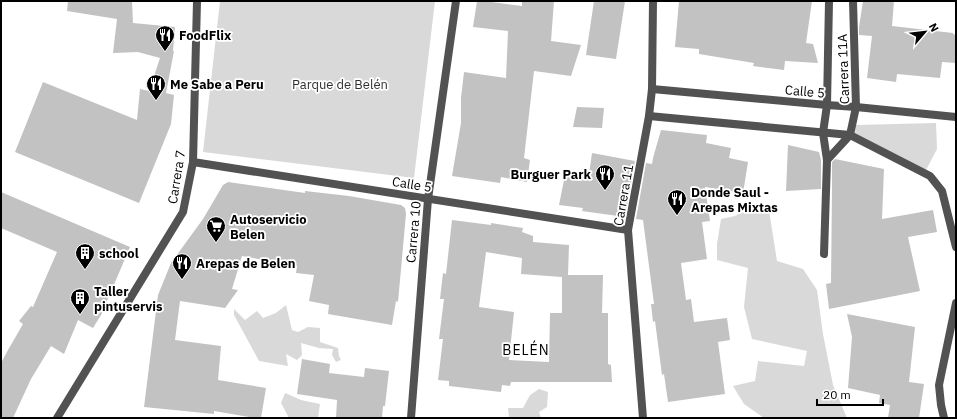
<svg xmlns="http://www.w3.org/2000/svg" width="957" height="419" font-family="'IBM Plex Sans',sans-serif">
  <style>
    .green { fill: #d9d9d9 }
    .building { fill: #c2c2c2; fill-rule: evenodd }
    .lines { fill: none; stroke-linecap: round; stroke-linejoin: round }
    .street { stroke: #525252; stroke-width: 8 }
    .labels { text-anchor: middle; stroke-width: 3.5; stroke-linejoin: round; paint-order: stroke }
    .poi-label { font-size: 13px; font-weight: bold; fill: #000; stroke: #fff; text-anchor: start }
    .street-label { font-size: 13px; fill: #000; stroke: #fff }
    .park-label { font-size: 13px; fill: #303030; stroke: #fff }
    .neighbourhood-label { font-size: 14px; letter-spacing: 1px; fill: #000; stroke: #fff }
  </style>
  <rect width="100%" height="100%" fill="#fff"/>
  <g class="green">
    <path d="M220,1H435L414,178L203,152Z"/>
    <path d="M936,123L937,149L926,170L855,134L856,125Z"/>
    <path d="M768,204L777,261L803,269L817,290L823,334L833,385L847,418H764L744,404L733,386L755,381L758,361L804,366L807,351L752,339L744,307L748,268L717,260V244L721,219L735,216L751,207Z"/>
    <path d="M286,305L292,330L298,332L308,327L320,328V342L338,348L339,356L341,360L336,362L332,355L333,349L319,348L301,343L302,355L297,360L286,354L288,366L259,361L234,315V309L245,320L257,311L263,318L276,313Z"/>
    <path d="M539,389L548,392L547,407L539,412L541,418H509L508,408H523L530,395Z"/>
    <path d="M285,393L301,400L320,404L318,418H289L281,403Z"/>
  </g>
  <g class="building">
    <path d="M68,1H132L133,23L175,27L173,51H174L166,93L174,95L171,124L139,203L15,152L43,82L137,120L140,89L149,91L160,58L138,52L113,53L117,19L67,11Z"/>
    <path d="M477,1H484L522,6V1H554L551,41L581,45L571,76L534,71L524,158L530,160L527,182L501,177L500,183L452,176L461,123V98L464,72L506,78L508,31L473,27Z"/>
    <path d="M594,1H625L616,59L586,55Z"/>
    <path d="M679,1H812L806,43L813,44L818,63L785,61L784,70L753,66L754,63L699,54V49L675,47Z"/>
    <path d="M863,1H894L892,26L953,33V34L956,35V63L942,62L940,78L897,74L896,82L867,78L872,36L859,35V27Z"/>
    <path d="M577,107L604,108L602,128L573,127Z"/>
    <path d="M661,130L707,135L706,143L731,148L729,158L748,162L743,193L705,187L710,221L702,222L707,259L681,263L686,300L691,299L694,322L727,318L730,340L718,342L725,394L668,402L664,374L662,375L655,321L653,322L651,304H654L643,220L636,219L646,163L652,164L653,158Z"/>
    <path d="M788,145L819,152L821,160V189L786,191Z"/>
    <path d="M592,153L635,161L625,217L582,211L583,208L559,205L566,170L589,174Z"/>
    <path d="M835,159L884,169L882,219L933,210L937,232L908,237L920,291L829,309L826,284L831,283L832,188V162Z"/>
    <path d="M228,182L305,193V191L349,196L401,205L405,208L406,214L398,302L396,301L392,325L328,314L329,305L309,301L314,275L296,273L297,266L242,256L232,289L238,290L225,308L180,301L175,340L221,346L218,380L266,388L261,418H255L214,411V414L144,407L158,295L171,263L203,219L223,185Z"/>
    <path d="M1,192L130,247L101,315L93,328L78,320L64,354L51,346L31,379L13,418H1V363L8,350L23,324L19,321L31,306L33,307L57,252L1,228Z"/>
    <path d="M452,220L491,225V223L523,228L522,232L533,236V242L569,245L568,275H603L602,313H608V364L611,365L612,382H511L510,386L502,385L501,392L449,386V381L438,380L443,339H439L444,299H440L443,273L446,274ZM486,252L522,258L521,274L562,277V313H550L549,362L509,360L514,312L479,307Z"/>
    <path d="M847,314L915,327L909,382L924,384L919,418H888L890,405L879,403L880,395L848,388L852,337Z"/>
    <path d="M302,359L330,364L329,373L364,377L365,368L389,371L385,406H383L382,418H336L337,400L297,394Z"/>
  </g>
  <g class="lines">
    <g class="street">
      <path d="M652,89L827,105L856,107L956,117"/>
      <path d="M649,116L850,135L930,176L942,191L956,247"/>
      <path d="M827,160L850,135L856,107L853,1"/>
      <path d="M193,162L628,230"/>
      <path d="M824,254L827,160L823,133L827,105L829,1"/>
      <path d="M57,418L183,212L193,162L197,1"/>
      <path d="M411,418L428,199L456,1"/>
      <path d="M643,418L628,230L649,116L652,89L653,1"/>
      <path d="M944,418L941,405L939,385L956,303"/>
    </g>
  </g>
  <defs>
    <symbol id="restaurant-pin" viewBox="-11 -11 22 30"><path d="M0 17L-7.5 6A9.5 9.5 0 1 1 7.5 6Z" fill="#000" stroke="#fff"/><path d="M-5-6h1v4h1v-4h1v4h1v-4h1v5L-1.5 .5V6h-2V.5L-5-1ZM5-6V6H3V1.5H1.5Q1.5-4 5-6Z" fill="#fff"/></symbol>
    <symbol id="supermarket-pin" viewBox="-11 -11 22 30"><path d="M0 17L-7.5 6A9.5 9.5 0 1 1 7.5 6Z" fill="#000" stroke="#fff"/><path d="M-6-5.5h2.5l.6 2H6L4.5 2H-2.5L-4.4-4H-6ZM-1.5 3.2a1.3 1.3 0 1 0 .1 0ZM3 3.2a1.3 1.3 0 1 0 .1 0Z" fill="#fff"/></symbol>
    <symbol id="building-pin" viewBox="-11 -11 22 30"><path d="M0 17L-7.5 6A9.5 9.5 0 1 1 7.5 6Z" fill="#000" stroke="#fff"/><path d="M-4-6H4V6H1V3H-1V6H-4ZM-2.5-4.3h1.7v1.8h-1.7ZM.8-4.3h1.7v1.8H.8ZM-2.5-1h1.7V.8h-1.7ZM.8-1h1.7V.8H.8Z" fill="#fff"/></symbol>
  </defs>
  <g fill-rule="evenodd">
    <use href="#restaurant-pin" x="154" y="24" width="22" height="30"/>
    <use href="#restaurant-pin" x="145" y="73" width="22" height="30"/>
    <use href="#restaurant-pin" x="594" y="163" width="22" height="30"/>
    <use href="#restaurant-pin" x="666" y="188" width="22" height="30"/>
    <use href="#supermarket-pin" x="205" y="215" width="22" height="30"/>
    <use href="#building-pin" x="74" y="242" width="22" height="30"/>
    <use href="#restaurant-pin" x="171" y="252" width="22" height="30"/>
    <use href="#building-pin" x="69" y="287" width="22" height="30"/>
  </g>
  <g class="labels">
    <g class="poi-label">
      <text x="179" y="40">FoodFlix</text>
      <text x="170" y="89">Me Sabe a Peru</text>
      <text x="591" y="179" text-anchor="end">Burguer Park</text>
      <text x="691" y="197">Donde Saul -<tspan x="691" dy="15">Arepas Mixtas</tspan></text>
      <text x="230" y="224">Autoservicio<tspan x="230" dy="15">Belen</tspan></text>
      <text x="99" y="258">school</text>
      <text x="196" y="268">Arepas de Belen</text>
      <text x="94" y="296">Taller<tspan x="94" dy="15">pintuservis</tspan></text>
    </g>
    <g class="street-label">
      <text transform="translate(843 69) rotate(-92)" y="5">Carrera 11A</text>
      <text transform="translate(805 91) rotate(5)" y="5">Calle 5</text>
      <text transform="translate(176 177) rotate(-81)" y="5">Carrera 7</text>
      <text transform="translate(412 184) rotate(9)" y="5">Calle 5</text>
      <text transform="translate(623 195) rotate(-80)" y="5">Carrera 11</text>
      <text transform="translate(413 232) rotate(-85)" y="5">Carrera 10</text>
    </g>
    <g class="park-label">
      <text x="340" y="89">Parque de Belén</text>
    </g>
    <g class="neighbourhood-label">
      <text x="526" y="355">BELÉN</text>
    </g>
  </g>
  <rect width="957" height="419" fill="none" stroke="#000000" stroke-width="4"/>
  <g transform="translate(925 32) rotate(62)" stroke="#ffffff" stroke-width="3" paint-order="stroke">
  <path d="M0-3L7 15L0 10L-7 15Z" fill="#000000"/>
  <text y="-6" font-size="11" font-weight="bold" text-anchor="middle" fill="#000000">N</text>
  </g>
  <path d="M817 399v6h66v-6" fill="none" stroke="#000000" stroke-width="2"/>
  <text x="823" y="399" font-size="12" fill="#000000" stroke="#ffffff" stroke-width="3" paint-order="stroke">20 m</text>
</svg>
